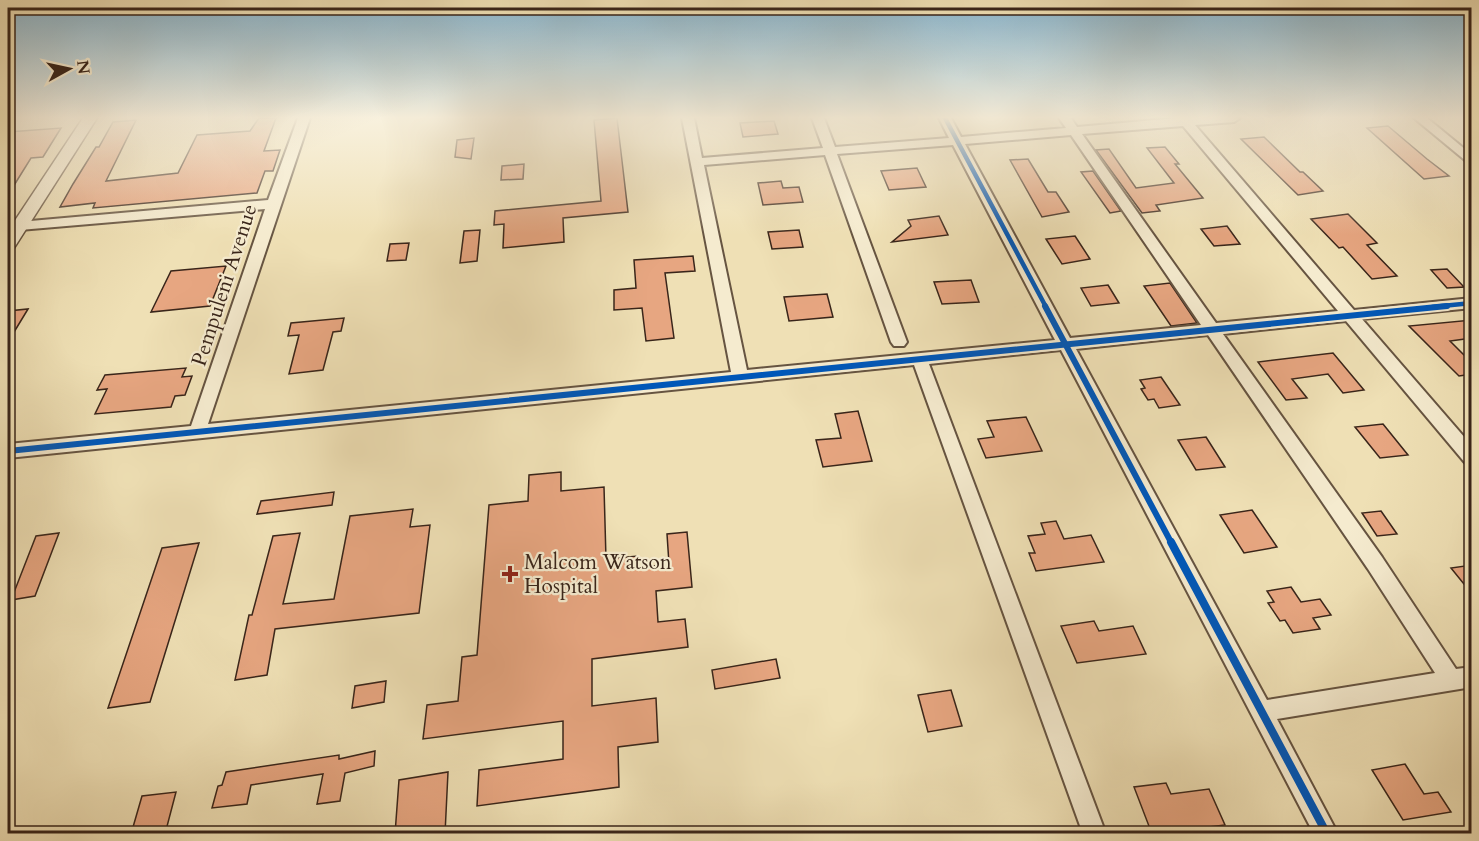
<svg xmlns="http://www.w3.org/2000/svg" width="1479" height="841" font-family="Cardo,serif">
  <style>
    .building { fill: #e7a681; stroke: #39251a; stroke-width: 1.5 }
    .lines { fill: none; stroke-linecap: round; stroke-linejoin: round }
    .minor-casing { stroke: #665441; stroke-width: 4 }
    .tertiary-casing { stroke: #665441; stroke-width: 3 }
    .minor { fill: #f5ebcf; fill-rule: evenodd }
    .tertiary { fill: #f5ebcf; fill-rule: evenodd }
    .cycleway-far2-casing { stroke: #f5ebcf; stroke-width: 8 }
    .cycleway-far1-casing { stroke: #f5ebcf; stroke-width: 10 }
    .cycleway-casing { stroke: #f5ebcf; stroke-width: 11 }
    .cycleway-far2 { stroke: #0057b8; stroke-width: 4.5 }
    .cycleway-far1 { stroke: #0057b8; stroke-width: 6 }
    .cycleway { stroke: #0057b8; stroke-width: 8 }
    .poi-dot { fill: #8f2418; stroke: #f5ebcf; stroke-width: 2 }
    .labels { text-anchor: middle; stroke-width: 4.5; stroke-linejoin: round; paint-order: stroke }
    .street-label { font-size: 21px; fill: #39251a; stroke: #f5ebcf }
    .poi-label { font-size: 21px; fill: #39251a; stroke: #f5ebcf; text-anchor: start }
  </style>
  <rect width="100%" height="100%" fill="#efe0b5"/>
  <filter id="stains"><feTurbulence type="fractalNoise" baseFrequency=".00333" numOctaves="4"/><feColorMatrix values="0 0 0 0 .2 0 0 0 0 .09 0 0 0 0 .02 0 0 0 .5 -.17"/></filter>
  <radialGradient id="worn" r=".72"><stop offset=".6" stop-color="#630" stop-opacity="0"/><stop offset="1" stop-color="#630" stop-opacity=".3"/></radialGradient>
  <g class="building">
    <path d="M259,118H276L264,151L280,150L273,171H265L257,193L93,208L95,203L60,207L73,184L96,147H99L113,122L136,120L106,181L178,173L197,135L250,131Z"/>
    <path d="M617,118L628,212L563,218L564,242L503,248L504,224L494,225L495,211L601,201L594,120Z"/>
    <path d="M774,121L778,134L743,137L740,123Z"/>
    <path d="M1388,126L1427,159L1449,176L1424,179L1367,128Z"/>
    <path d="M61,128L43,157L31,158L8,195V132Z"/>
    <path d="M1264,137L1300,172H1303L1323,191L1298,195L1241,139Z"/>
    <path d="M474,138L471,159L455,157L457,140Z"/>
    <path d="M1165,147L1179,164H1175L1203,198L1156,205L1160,211L1142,213L1096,150L1109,149L1136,188L1174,183L1147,148Z"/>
    <path d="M1028,159L1048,192H1056L1069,212L1042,217L1010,160Z"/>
    <path d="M524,164L523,179L501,180L502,166Z"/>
    <path d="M917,168L926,187L889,190L881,171Z"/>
    <path d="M1093,171L1121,211L1110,213L1081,172Z"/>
    <path d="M781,181L783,188L799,187L803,202L763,205L758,183Z"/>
    <path d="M1348,214L1377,243L1367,245L1397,276L1372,279L1343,247L1339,248L1311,219Z"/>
    <path d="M939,216L948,235L892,242L911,226L908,220Z"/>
    <path d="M1227,226L1240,244L1214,246L1201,229Z"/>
    <path d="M480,230L477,261L460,263L464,231Z"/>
    <path d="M799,230L803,247L772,249L768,232Z"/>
    <path d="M1075,236L1090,259L1062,264L1046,239Z"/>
    <path d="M409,243L406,260L387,261L390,244Z"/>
    <path d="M693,256L695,271L665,273L674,338L646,341L642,308L614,310V290L636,288L634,260Z"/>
    <path d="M226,266L210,306L151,312L171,271Z"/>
    <path d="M1447,269L1464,287L1447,288L1431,270Z"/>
    <path d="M971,280L979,302L942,304L934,282Z"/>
    <path d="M1170,283L1197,323L1171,326L1144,286Z"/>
    <path d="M1108,285L1119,303L1091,306L1081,288Z"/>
    <path d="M827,294L833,317L789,321L784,297Z"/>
    <path d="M28,309L8,342V311Z"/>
    <path d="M344,318L341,331L333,332L323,370L289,374L299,335L288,336L291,323Z"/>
    <path d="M1472,320V338L1450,341L1472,363V374L1459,376L1409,326Z"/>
    <path d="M1333,353L1364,390L1343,393L1328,374L1292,379L1307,398L1286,400L1258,362Z"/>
    <path d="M186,368L182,377L192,376L185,395L175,396L171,407L95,414L107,389L97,390L105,375Z"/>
    <path d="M1161,377L1180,405L1159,408L1154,399L1148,400L1141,389L1145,388L1140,380Z"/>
    <path d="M858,411L872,461L823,467L816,440L841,438L835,414Z"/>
    <path d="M1026,417L1042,451L986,458L978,439L994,437L987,421Z"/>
    <path d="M1383,424L1408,455L1380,458L1355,427Z"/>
    <path d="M1206,437L1225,467L1196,470L1178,440Z"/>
    <path d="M561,472V491L604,487L606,559L638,556V568L669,564L667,534L687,532L692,587L656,591L658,622L685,619L688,647L592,659V706L656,698L658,742L618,747L619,787L477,806L479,770L563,759V721L423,739L427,705L458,701L462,657L477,655L489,505L528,501L529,475Z"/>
    <path d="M334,492L332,505L257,514L261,501Z"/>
    <path d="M413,509L410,527L430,525L419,613L275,629L267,675L235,680L249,615H252L273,536L300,533L283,604L334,599L350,516Z"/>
    <path d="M1252,510L1277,547L1244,553L1220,515Z"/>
    <path d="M1381,511L1397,534L1377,536L1362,513Z"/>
    <path d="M1056,521L1064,539L1091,535L1104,562L1036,571L1029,553H1035L1028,536L1045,534L1041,523Z"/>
    <path d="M59,533L35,596L11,600L36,536Z"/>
    <path d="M199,543L150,702L108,708L162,548Z"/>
    <path d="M1472,565V594L1451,568Z"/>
    <path d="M1291,587L1301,602L1320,599L1331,615L1313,618L1320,629L1293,633L1285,620L1280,621L1268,603L1274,602L1267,591Z"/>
    <path d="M1094,621L1099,631L1133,626L1146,654L1077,663L1061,626Z"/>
    <path d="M776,659L780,678L715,689L712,670Z"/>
    <path d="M386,681L384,702L352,708L355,686Z"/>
    <path d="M951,690L962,726L928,732L918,695Z"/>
    <path d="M375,751L374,766L345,773L340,801L317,804L323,774L251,785L247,804L212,808L218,786L222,785L226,772L339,755V759Z"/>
    <path d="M1405,764L1424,794L1438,792L1451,812L1403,820L1372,770Z"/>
    <path d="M448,772L445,834H395L399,780Z"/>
    <path d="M1166,783L1171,794L1209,789L1225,825L1152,834L1134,787Z"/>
    <path d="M176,792L165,834H131L142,796Z"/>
  </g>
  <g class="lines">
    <defs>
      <g id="minor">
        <path d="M298,118H310L208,424L731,372L682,118H694L702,158L823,148L812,118H824L835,147L949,138L939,118H951L961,137L1066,128L1059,118H1071L1077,127L1177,118H1240L1234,122L1195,125L1354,310L1472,298V308L1362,319L1472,446V466L1466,464L1346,321L1223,334L1382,557L1456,669L1472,667V687L1277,719L1338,834H1314L1061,350L929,364L1106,834H1083L914,365L8,458V444L191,426L265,209L8,231V223L268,200ZM1183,126L1338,311L1216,323L1082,134ZM1071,135L1201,325L1070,338L965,144ZM953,145L1055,340L747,370L704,165L825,155L891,342L894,346H904L907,342L837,154ZM1208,335L1368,569L1435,673L1267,700L1076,349Z"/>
        <path d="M1414,118H1427L1472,155V166Z"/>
      </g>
      <path id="tertiary" d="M83,118H97L14,248L8,250V231Z"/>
    </defs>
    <use href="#minor" class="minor-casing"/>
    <use href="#tertiary" class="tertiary-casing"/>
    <use href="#minor" class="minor"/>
    <use href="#tertiary" class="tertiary"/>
    <defs>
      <g id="cycleway-far2">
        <path d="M945,118L1046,307"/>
        <path d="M1432,307L1472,303"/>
      </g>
      <g id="cycleway-far1">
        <path d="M1045,306L1172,544"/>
        <path d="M8,451L1447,306"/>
      </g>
      <path id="cycleway" d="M1171,542L1327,834"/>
    </defs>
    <use href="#cycleway-far2" class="cycleway-far2-casing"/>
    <use href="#cycleway-far1" class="cycleway-far1-casing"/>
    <use href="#cycleway" class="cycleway-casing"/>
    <use href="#cycleway-far2" class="cycleway-far2"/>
    <use href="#cycleway-far1" class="cycleway-far1"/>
    <use href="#cycleway" class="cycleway"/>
  </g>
  <linearGradient id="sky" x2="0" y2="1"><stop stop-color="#89b8d2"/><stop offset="0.5" stop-color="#f8f1de"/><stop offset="1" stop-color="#f8f1de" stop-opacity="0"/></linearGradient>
  <rect width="1479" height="235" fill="url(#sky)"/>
  <path class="poi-dot" d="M507 565h6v6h6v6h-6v6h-6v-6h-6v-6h6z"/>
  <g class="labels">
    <g class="street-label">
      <text transform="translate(224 285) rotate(-72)" y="7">Pempuleni Avenue</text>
    </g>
    <g class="poi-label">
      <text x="524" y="569">Malcom Watson<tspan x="524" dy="24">Hospital</tspan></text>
    </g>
  </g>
  <rect width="1479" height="841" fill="none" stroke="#efe0b5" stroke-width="30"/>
  <rect x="9" y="9" width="1461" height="823" fill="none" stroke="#39251a" stroke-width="3"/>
  <rect x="15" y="15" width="1449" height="811" fill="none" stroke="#39251a" stroke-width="1.5"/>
  <g transform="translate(69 69) rotate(82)" stroke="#f5ebcf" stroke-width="4.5" paint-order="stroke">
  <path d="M0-4.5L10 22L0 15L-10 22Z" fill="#39251a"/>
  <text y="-9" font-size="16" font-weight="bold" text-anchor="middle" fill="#39251a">N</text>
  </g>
  <rect width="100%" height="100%" filter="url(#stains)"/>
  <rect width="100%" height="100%" fill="url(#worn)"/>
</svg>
